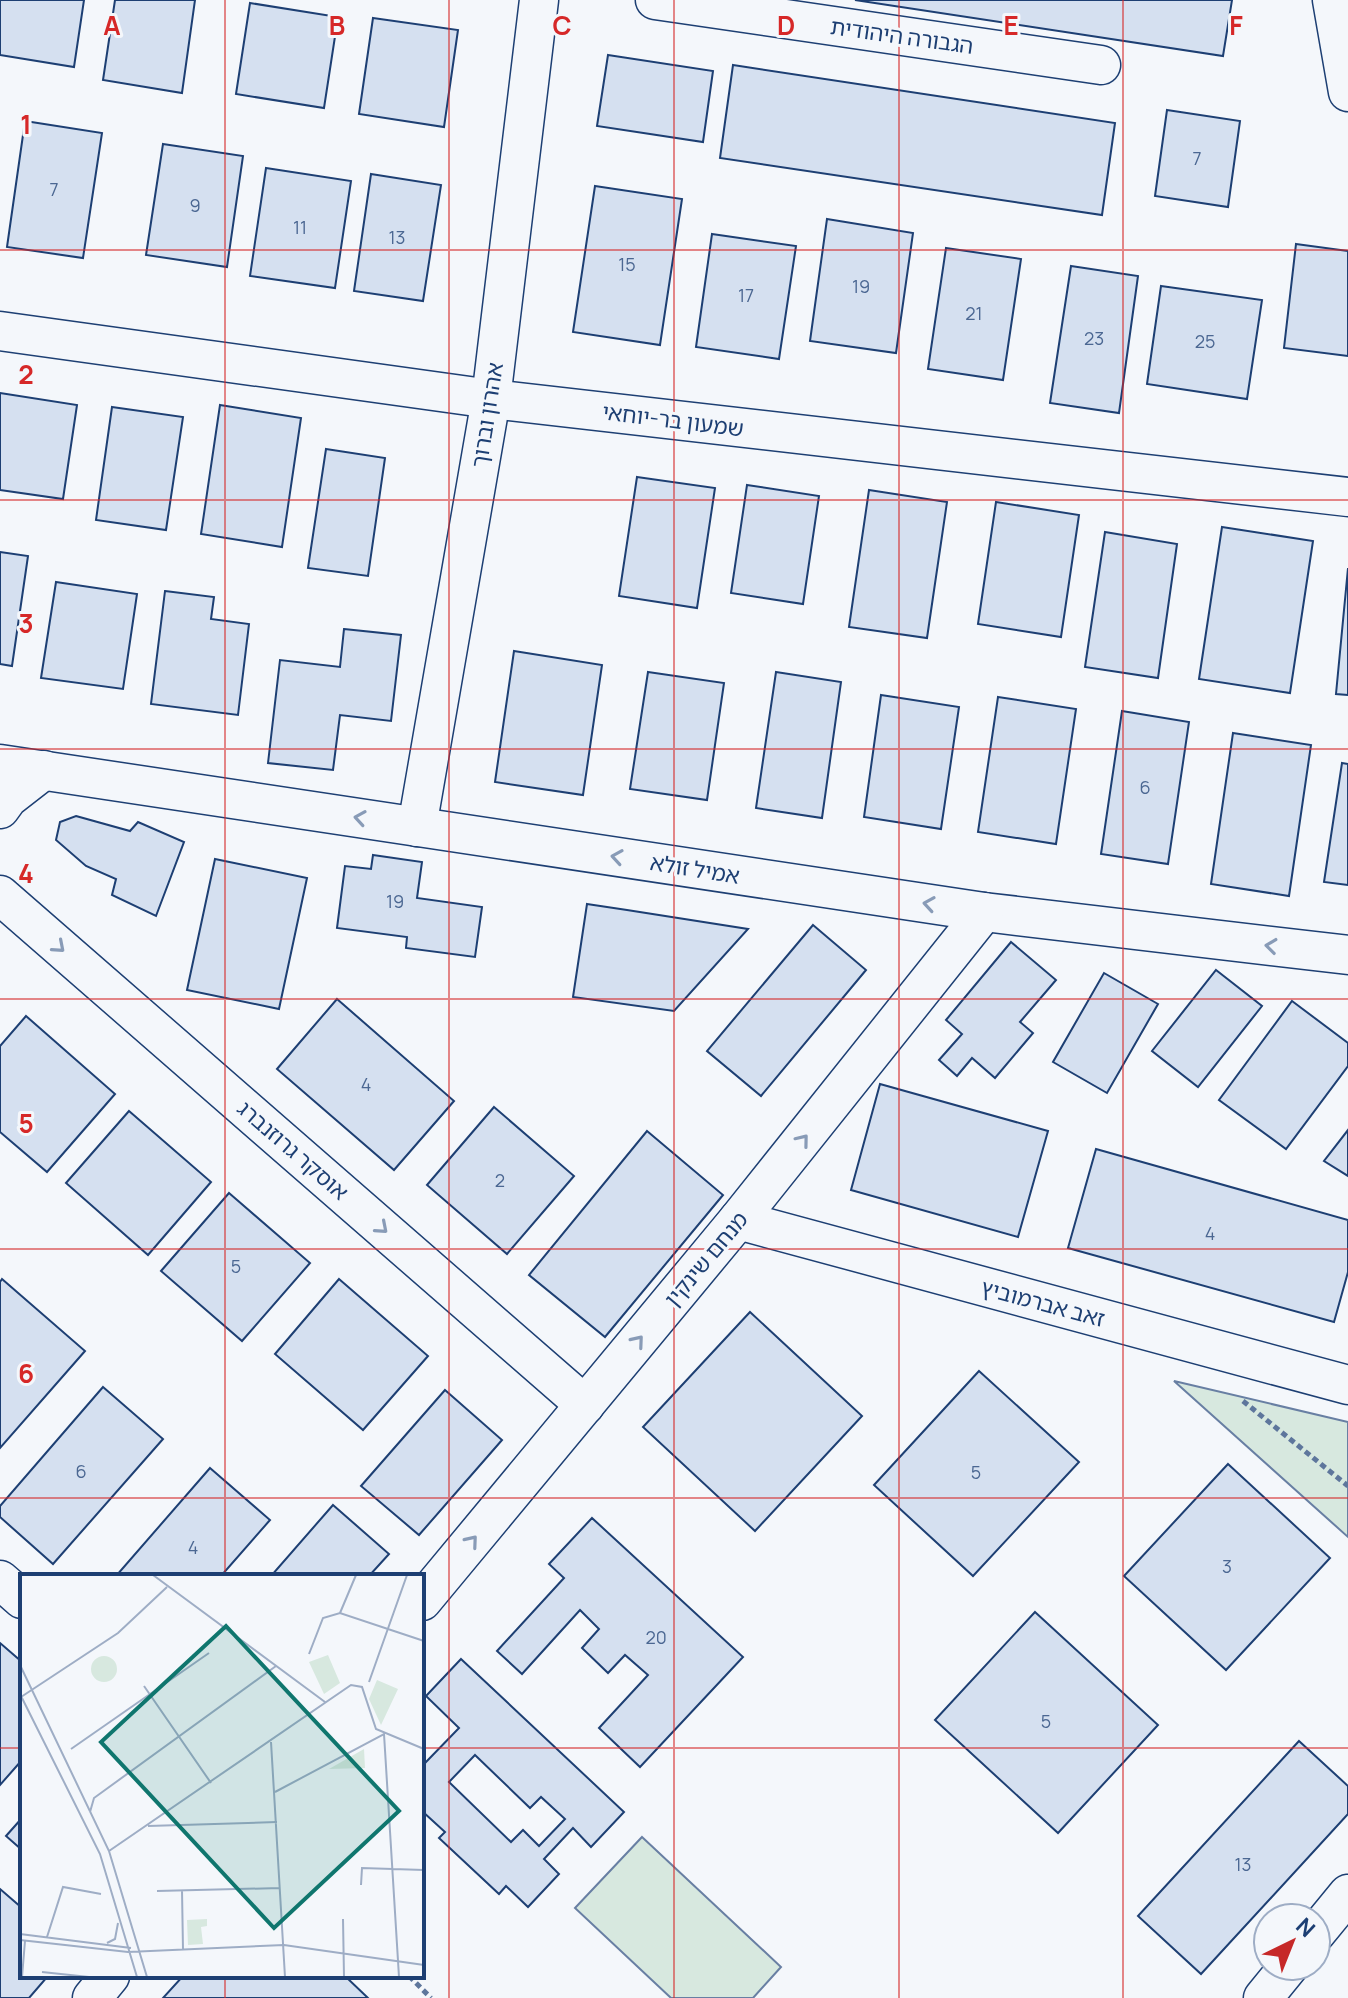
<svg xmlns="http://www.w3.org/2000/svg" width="1348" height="1998" font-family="Manrope,'Noto Sans Hebrew',sans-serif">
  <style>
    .green { fill: #d7e8df; stroke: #687fa3; stroke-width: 2 }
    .building { fill: #d5e0f0; stroke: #1d3f73; stroke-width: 2; fill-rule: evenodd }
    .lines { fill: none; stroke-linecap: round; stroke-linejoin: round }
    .street-casing { stroke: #1d3f73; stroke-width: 41 }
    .path { stroke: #5e769c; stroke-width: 5; stroke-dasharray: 6 4; stroke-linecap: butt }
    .street { stroke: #f4f7fb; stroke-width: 38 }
    .oneway { stroke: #889bb7 }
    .grid { fill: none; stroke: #d62828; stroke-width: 2; stroke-opacity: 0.55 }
    .labels { text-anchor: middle; stroke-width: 6; stroke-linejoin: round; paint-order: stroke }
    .number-label { font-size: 18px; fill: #4b6792 }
    .street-label { font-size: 22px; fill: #1d3f73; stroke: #f4f7fb }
    .inset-road { fill: none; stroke: #9eadc5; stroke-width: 2 }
    .view { fill: #0f766e; fill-opacity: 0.15; stroke: #0f766e; stroke-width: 4 }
    .inset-edge { fill: none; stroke: #1d3f73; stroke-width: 4 }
    .grid-label { font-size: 26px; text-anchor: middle; font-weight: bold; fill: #d62828; stroke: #f4f7fb; stroke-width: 6; stroke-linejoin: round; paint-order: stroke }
  </style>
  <rect width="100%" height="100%" fill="#f4f7fb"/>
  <g class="green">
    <path d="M1174,1381L1348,1422V1537Z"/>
    <path d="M642,1837L781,1967L753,1998H671L575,1908Z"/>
  </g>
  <g class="building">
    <path d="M0,0H84L74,67L0,55Z"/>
    <path d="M115,0H195L182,93L103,80Z"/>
    <path d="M855,0H1232L1223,56Z"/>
    <path d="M250,3L338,17L324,108L236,94Z"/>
    <path d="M373,18L458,30L444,127L359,114Z"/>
    <path d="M608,55L713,71L703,142L597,126Z"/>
    <path d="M733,65L1115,123L1102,215L720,158Z"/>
    <path d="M1167,110L1240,121L1228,207L1155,196Z"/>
    <path d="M25,121L102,133L83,258L7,247Z"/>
    <path d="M163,144L243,156L227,267L146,255Z"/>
    <path d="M266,168L351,181L335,288L250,276Z"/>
    <path d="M371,174L441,185L423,301L354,291Z"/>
    <path d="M595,186L682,199L660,345L573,332Z"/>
    <path d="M827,219L913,233L896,353L810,341Z"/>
    <path d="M712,234L796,246L779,359L696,347Z"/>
    <path d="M1296,244L1348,251V356L1284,348Z"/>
    <path d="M946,248L1021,259L1003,380L928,369Z"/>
    <path d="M1071,266L1138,276L1119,413L1050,403Z"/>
    <path d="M1161,286L1262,300L1247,399L1147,384Z"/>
    <path d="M0,393L77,405L63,499L0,490Z"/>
    <path d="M220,405L301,418L282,547L201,534Z"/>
    <path d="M112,407L183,417L166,530L96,520Z"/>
    <path d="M326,449L385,458L368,576L308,568Z"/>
    <path d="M637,477L715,488L697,608L619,596Z"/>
    <path d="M747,485L819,496L803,604L731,593Z"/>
    <path d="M869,490L947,502L927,638L849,627Z"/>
    <path d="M996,502L1079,515L1061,637L978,624Z"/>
    <path d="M1222,527L1313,541L1290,693L1199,679Z"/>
    <path d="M1105,532L1177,544L1158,678L1085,667Z"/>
    <path d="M0,552L28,556L12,666L0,664Z"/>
    <path d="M1348,568V695L1336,694Z"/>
    <path d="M56,582L137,594L123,689L41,678Z"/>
    <path d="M165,591L214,597L211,619L249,624L238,715L151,704Z"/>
    <path d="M344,629L401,635L391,721L340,715L333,770L268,763L280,660L340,667Z"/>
    <path d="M514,651L602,665L583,795L495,782Z"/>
    <path d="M648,672L724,683L707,800L630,789Z"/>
    <path d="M776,672L841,682L822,818L756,808Z"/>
    <path d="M881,695L959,707L941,829L864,817Z"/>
    <path d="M998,697L1076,709L1056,844L978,832Z"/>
    <path d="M1122,711L1189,722L1168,864L1101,854Z"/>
    <path d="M1233,733L1311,745L1289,896L1211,884Z"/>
    <path d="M1342,763L1348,764V885L1324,882Z"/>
    <path d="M76,816L130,831L138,822L184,842L156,916L112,895L116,879L86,866L56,840L60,822Z"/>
    <path d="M373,855L422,862L417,898L482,907L475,957L406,948L407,937L337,928L345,866L371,869Z"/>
    <path d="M215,859L307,878L279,1009L187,990Z"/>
    <path d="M587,904L627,910L748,929L674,1011L573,997Z"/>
    <path d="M813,925L866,970L761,1096L707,1051Z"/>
    <path d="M1011,942L1056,980L1020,1022L1033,1033L995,1078L972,1058L957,1076L939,1060L962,1034L946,1020Z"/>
    <path d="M1216,970L1262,1006L1198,1087L1152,1051Z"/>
    <path d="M1104,973L1158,1004L1107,1093L1053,1062Z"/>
    <path d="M337,999L454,1101L394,1170L277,1069Z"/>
    <path d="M1292,1001L1348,1043V1066L1286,1149L1219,1100Z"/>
    <path d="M26,1016L115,1094L47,1172L0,1132V1046Z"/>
    <path d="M880,1084L1048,1131L1018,1237L851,1190Z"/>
    <path d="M494,1107L574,1176L507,1254L427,1185Z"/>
    <path d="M129,1111L211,1182L148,1255L66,1183Z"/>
    <path d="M1348,1130V1176L1324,1161Z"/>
    <path d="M647,1131L723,1195L605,1337L529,1275Z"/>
    <path d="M1096,1149L1348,1220V1272L1334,1322L1068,1248Z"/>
    <path d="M229,1193L310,1263L242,1341L161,1271Z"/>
    <path d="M2,1279L85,1351L0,1448V1282Z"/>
    <path d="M339,1279L428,1356L363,1430L275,1354Z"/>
    <path d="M750,1312L862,1416L755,1531L643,1427Z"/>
    <path d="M979,1371L1079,1462L973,1576L874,1485Z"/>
    <path d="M103,1387L163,1439L53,1564L0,1517V1506Z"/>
    <path d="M445,1390L502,1440L419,1535L361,1486Z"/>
    <path d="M1228,1464L1330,1558L1226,1670L1124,1576Z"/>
    <path d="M210,1468L270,1520L221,1576H116Z"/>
    <path d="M333,1505L389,1554L369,1576H271Z"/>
    <path d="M592,1518L743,1657L640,1767L599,1728L648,1675L625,1655L608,1673L582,1648L599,1629L580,1610L522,1674L497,1651L564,1578L549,1564Z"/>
    <path d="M1035,1612L1158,1725L1058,1833L935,1720Z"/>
    <path d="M0,1643L22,1662V1760L0,1785Z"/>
    <path d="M461,1659L624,1812L591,1847L573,1828L544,1859L559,1874L528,1907L506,1886L499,1894L439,1838L445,1832L422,1811V1758L426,1762L459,1728L426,1696ZM475,1755L530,1808L541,1797L565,1819L539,1846L523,1830L511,1842L449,1782Z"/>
    <path d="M1299,1741L1348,1786V1814L1201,1974L1138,1916Z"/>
    <path d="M22,1818V1850L6,1836Z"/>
    <path d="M0,1889L22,1908V1976H48L29,1998H0Z"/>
    <path d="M183,1976H345L368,1998H163Z"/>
  </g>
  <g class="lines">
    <defs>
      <g id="street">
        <path d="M655,0L1101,65"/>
        <path d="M1332,0L1348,92"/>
        <path d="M0,331L491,399L1348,497"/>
        <path d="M0,764L984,912L1348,955"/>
        <path d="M0,809L8,798L44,770"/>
        <path d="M417,827L491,399L539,0"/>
        <path d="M0,895L585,1405"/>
        <path d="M738,1220L1348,1385"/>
        <path d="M0,1580L22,1599"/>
        <path d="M422,1601L738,1220L984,912"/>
        <path d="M1316,1933L1348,1894"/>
        <path d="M92,1998L110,1976"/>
        <path d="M1263,1998L1289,1966"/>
      </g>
    </defs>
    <use href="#street" class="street-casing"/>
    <g class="path">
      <path d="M1243,1401L1348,1486"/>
      <path d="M409,1976L431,1998"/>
    </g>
    <use href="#street" class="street"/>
  </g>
  <defs><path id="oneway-chevron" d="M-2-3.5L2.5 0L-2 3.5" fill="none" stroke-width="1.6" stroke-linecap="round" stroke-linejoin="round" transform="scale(2)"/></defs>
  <g class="oneway">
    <use href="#oneway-chevron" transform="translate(360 818) rotate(-171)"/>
    <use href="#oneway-chevron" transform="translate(617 857) rotate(-171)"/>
    <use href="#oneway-chevron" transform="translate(929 904) rotate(-171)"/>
    <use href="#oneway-chevron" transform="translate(1271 946) rotate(-173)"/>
    <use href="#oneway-chevron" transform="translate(59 947) rotate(41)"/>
    <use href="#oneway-chevron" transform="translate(803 1140) rotate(-51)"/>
    <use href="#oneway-chevron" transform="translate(382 1228) rotate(41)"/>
    <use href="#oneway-chevron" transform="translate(638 1341) rotate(-50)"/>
    <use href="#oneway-chevron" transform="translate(472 1541) rotate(-50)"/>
  </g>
  <path class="grid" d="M225,0V1576M449,0V1998M674,0V1998M899,0V1998M1123,0V1998M0,250H1348M0,500H1348M0,749H1348M0,999H1348M0,1249H1348M0,1498H1348M0,1748H22M422,1748H1348M225,1976V1998"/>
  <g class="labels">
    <g class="number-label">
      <text x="1197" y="165">7</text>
      <text x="54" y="196">7</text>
      <text x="195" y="212">9</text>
      <text x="300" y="234">11</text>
      <text x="397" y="244">13</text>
      <text x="627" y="271">15</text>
      <text x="861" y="293">19</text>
      <text x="746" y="302">17</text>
      <text x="974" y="320">21</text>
      <text x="1094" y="345">23</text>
      <text x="1205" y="348">25</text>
      <text x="1145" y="794">6</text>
      <text x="395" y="908">19</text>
      <text x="366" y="1091">4</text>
      <text x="500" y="1187">2</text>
      <text x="1210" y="1240">4</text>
      <text x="236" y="1273">5</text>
      <text x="81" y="1478">6</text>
      <text x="976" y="1479">5</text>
      <text x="193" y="1554">4</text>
      <text x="1227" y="1573">3</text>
      <text x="656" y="1644">20</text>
      <text x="1046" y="1728">5</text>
      <text x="1243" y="1871">13</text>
    </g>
    <g class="street-label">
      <text transform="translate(902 36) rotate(8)" y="8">הגבורה היהודית</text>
      <text transform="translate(487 415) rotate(-81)" y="8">אהרון וברוך</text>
      <text transform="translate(673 420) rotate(7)" y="8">שמעון בר-יוחאי</text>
      <text transform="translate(695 869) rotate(9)" y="8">אמיל זולא</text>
      <text transform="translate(293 1150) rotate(41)" y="8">אוסקר גרוזנברג</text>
      <text transform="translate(706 1259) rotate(-50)" y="8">מנחם שינקין</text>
      <text transform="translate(1043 1303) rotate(15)" y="8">זאב אברמוביץ</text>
    </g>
  </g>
  <g transform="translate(20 1574)">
    <rect width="404" height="404" fill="#f4f7fb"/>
    <path d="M308,81L320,109L304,120L289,88ZM71 95a13 13 0 1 1 26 0a13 13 0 1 1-26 0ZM357,106L378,115L361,151L349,125ZM344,175L345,194L309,195ZM187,345V352L181,353L183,370L168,371L167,346Z" fill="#d7e8df"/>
    <path class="inset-road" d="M133,1L305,128M320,39L336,1M289,80L303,44L320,39L404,67M0,91L89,277L127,403M349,108L387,1M124,112L191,209M0,120L80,280L117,403M1,123L98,59L147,13M251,168L265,403M51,175L189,79M255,218L364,160L379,403M70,238L74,224L256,92M128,252L257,248M89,277L331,111L342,113L356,155L404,175M341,311L342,294L404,296M162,316L163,376M137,317L260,314M323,345L324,403M0,360L111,374M27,363L43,313L81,320M0,366L108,378L264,371L404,391M87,369L95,365L98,349M22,398L69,403M2,403L5,367"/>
    <path class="view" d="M206,52L379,237L254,354L81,168Z"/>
    <rect width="404" height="404" class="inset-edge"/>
  </g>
  <g class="grid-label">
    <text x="112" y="35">A</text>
    <text x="337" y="35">B</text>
    <text x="562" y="35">C</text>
    <text x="786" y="35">D</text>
    <text x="1011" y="35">E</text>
    <text x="1236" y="35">F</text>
    <text x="26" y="134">1</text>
    <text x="26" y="384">2</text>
    <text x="26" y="633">3</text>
    <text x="26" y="883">4</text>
    <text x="26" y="1133">5</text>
    <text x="26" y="1383">6</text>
  </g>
  <g transform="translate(1292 1942) rotate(43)"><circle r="38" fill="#f4f7fb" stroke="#9eadc5" stroke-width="2"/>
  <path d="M0-6L14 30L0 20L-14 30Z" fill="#c62828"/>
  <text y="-12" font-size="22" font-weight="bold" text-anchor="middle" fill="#1d3f73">N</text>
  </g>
</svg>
